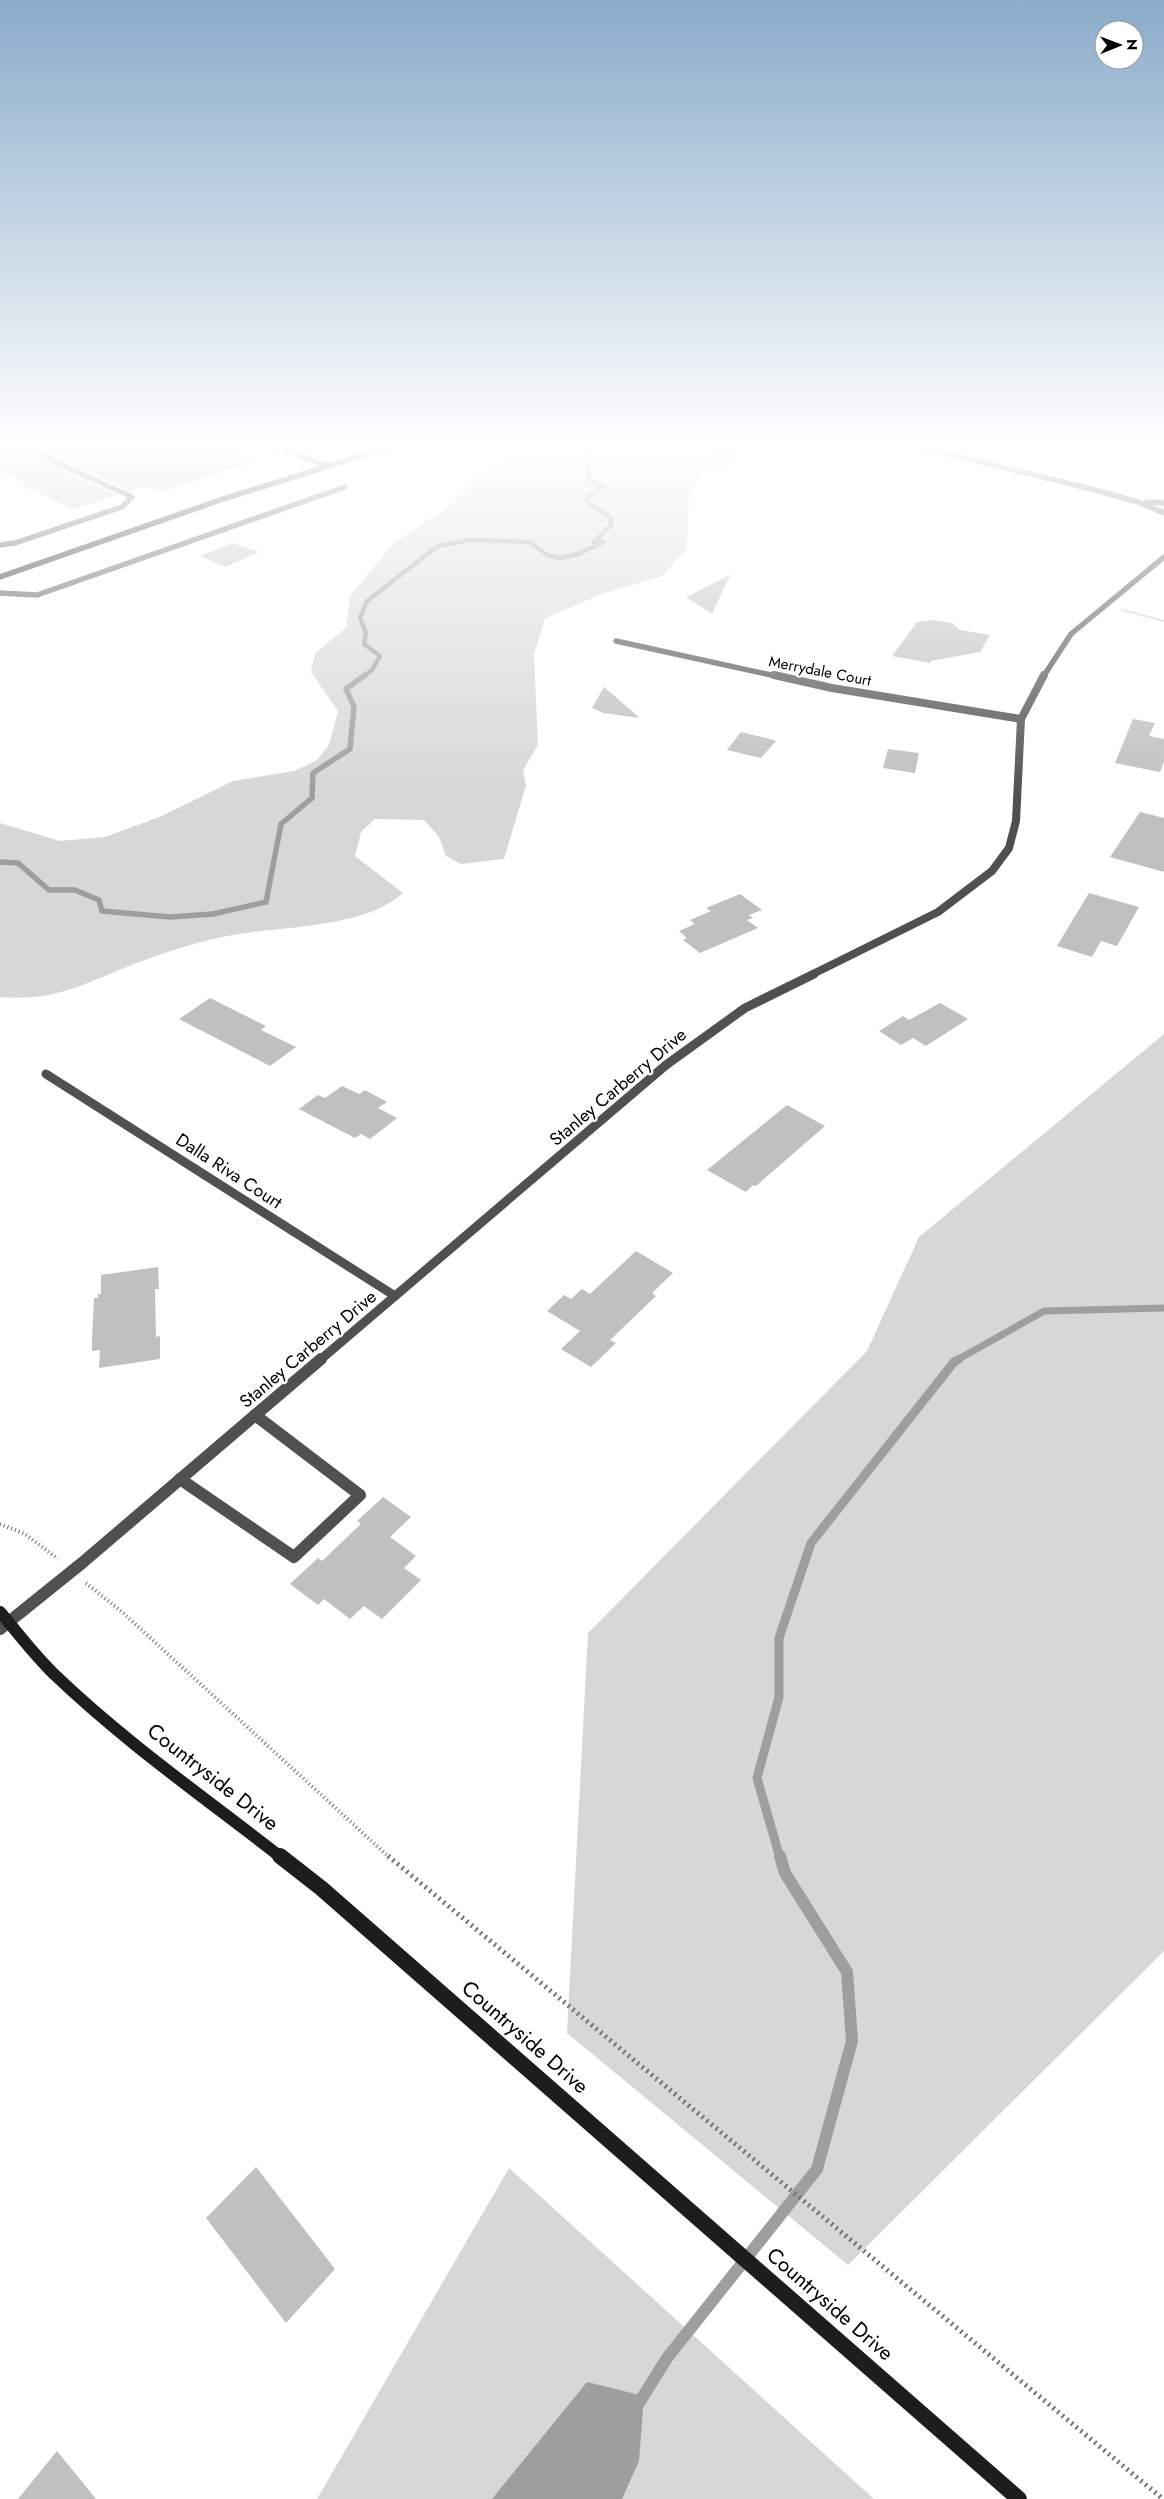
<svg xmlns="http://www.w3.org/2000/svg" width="1164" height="2499" font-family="Jost,sans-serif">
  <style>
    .green { fill: #d7d7d7 }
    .water { fill: #9e9e9e }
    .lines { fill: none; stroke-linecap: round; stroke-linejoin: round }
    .stream-far4 { stroke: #9e9e9e; stroke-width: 4.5 }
    .stream-far3 { stroke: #9e9e9e; stroke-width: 5.5 }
    .stream-far2 { stroke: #9e9e9e; stroke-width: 7 }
    .stream-far1 { stroke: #9e9e9e; stroke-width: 9 }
    .stream { stroke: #9e9e9e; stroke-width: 12 }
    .building { fill: #c0c0c0 }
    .path-far2 { stroke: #727272; stroke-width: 2; stroke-dasharray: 0.5 1; stroke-linecap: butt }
    .path-far1 { stroke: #727272; stroke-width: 4; stroke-dasharray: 1 3; stroke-linecap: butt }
    .path { stroke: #727272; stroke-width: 5; stroke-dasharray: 2 4; stroke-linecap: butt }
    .lane { stroke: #505050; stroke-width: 12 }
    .street-far3 { stroke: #505050; stroke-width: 5.5 }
    .street-far2 { stroke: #505050; stroke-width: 8 }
    .street-far1 { stroke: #505050; stroke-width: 9 }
    .street { stroke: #505050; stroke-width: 12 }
    .secondary-far2 { stroke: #1d1d1d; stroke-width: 5.5 }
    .secondary-far1 { stroke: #1d1d1d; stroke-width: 12 }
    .secondary { stroke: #1d1d1d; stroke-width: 16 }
    .labels { text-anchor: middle; stroke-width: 4.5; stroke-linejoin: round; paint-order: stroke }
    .far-street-label { font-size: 15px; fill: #000; stroke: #fff }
    .street-label { font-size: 18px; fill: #000; stroke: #fff }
    .near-street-label { font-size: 21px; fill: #000; stroke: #fff }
  </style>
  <rect width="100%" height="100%" fill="#fff"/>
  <g class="green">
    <path d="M536,445H705L701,453L698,480L689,494L687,548L662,576L602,594L545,618L534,654L538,745L523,770L526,785L504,859L461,864L446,856L439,837L424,820L375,819L361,832L355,856L403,893C361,931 272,925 217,938C190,944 161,954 134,964C85,983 56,1002 0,997V823L60,841L105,837L162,816L233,781L294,771L316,761L329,745L338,711L311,672L315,653L346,628L350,596L394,543L447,508L481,475Z"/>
    <path d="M1164,1034V1951L848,2265L567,2033L588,1633L867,1351L919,1237Z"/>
    <path d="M509,2168L874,2499H317Z"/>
  </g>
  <path class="water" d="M587,2382L644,2396L639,2461L622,2499H492Z"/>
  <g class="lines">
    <path class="stream-far4" d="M363,677L372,670L380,656L364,644L366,633L360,618L367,601L438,546L469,540L529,542L549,556L561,558L578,554L604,542H594L611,525V518L587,502L586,498L604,487L590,480L587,445"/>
    <path class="stream-far3" d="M0,862L18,863L49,890H75L99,900L102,911L170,917L213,914L266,902L281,824L312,798L313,773L350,749L354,707L346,689L365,675"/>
    <path class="stream-far2" d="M957,1360L1044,1311L1164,1308"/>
    <path class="stream-far1" d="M780,1858L757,1778L779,1697V1638L811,1543L954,1362L959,1359"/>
    <path class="stream" d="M639,2403L667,2358L817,2169L852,2041L847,1972L785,1873L780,1856"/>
  </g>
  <g class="building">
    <path d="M0,445H14L17,449L117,495L73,509L22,485L26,484L0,471Z"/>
    <path d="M30,445H217L256,461L160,492L146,486L130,491Z"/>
    <path d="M723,445L746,447L734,464L706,467Z"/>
    <path d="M232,543L259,552L225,567L200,556Z"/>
    <path d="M730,575L712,614L686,597Z"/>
    <path d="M932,620L952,623L960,630L990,635L980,652L931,661L930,663L892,656L917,622Z"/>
    <path d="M604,687L640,718L603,713L592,708Z"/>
    <path d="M1133,719L1155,723L1149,736L1164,739V762L1160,772L1115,763Z"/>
    <path d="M741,732L766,738L776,741L761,758L727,750Z"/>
    <path d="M888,749L919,753L915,773L883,768Z"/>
    <path d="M1140,812L1164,818V872L1110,857Z"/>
    <path d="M1089,893L1139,907L1117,946L1101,941L1092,957L1057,946Z"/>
    <path d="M740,894L762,910L749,915L753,918L747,920L758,928L700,953L683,940L687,938L679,931L695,924L690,920L711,911L706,908Z"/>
    <path d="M210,998L266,1026L261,1030L296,1047L270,1066L179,1019Z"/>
    <path d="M940,1003L968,1019L926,1046L913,1038L901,1045L879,1031L903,1016L909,1020Z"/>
    <path d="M342,1086L359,1094L365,1090L387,1102L378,1108L397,1118L370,1139L361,1134L355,1138L299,1109L318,1095L325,1098Z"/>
    <path d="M787,1105L825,1126L756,1186L753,1185L746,1192L707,1170Z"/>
    <path d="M636,1251L673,1273L652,1293L656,1296L610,1340L616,1343L591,1367L561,1349L580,1331L547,1311L564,1295L571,1299L582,1289L590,1294Z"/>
    <path d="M158,1267L159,1289H155L156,1337L160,1336V1359L99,1368L100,1350L92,1351V1339L94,1298H98V1294H101V1275Z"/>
    <path d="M383,1497L411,1517L390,1537L416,1556L404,1568L421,1580L382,1619L364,1606L350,1619L324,1599L318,1605L290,1584L318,1558L322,1561L361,1524L357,1521Z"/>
    <path d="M256,2167L335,2269L286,2323L206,2218Z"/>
    <path d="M57,2451L96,2499H18Z"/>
  </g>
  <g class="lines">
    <path class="path-far2" d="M1123,610L1164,621"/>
    <g class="path-far1">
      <path d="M0,1524L25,1534L58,1559"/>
      <path d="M86,1583L122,1612L390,1858"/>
    </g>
    <path class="path" d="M388,1856L1163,2499"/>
    <path class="lane" d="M180,1479L294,1557L360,1495L255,1415"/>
    <g class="street-far3">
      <path d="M913,445L1095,490L1138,502L1164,513"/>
      <path d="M1147,502L1164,503"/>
      <path d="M0,545L15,543L122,507L132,497L19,445"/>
      <path d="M0,593L37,595L345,487"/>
      <path d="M616,641L780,677"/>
      <path d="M1043,677L1071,634L1164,557"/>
    </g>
    <g class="street-far2">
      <path d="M774,675L832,688L1021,719"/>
      <path d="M811,975L938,912L992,871L1009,848L1016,821L1021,719L1044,675"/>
    </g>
    <g class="street-far1">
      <path d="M46,1074L395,1296"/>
      <path d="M320,1360L666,1065L745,1008L814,974"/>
    </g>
    <path class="street" d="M0,1629L82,1563L321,1359"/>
    <g class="secondary-far2">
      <path d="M272,445L327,466"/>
      <path d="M0,577L223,499L396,445"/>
    </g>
    <path class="secondary-far1" d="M0,1612C18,1633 35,1656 55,1675C125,1742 205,1798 282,1858"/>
    <path class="secondary" d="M280,1856L321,1888L1019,2499"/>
  </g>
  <linearGradient id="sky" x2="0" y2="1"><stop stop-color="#8aabca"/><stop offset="0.56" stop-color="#fff"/><stop offset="1" stop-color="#fff" stop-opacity="0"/></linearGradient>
  <rect width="1164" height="795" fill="url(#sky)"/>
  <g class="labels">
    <g class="far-street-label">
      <text transform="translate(820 671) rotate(11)" y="5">Merrydale Court</text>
    </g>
    <g class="street-label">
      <text transform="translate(618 1087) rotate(-40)" y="6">Stanley Carberry Drive</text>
      <text transform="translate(229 1171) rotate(33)" y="6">Dalla Riva Court</text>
      <text transform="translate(308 1349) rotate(-40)" y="6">Stanley Carberry Drive</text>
    </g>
    <g class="near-street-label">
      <text transform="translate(213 1777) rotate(38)" y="7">Countryside Drive</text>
      <text transform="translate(525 2037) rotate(41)" y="7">Countryside Drive</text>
      <text transform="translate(830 2304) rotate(41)" y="7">Countryside Drive</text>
    </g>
  </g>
  <g transform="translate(1119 45) rotate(89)"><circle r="24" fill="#ffffff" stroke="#999999"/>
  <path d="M0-4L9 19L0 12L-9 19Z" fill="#000000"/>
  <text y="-8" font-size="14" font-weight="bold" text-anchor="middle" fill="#000000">N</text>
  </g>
</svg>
